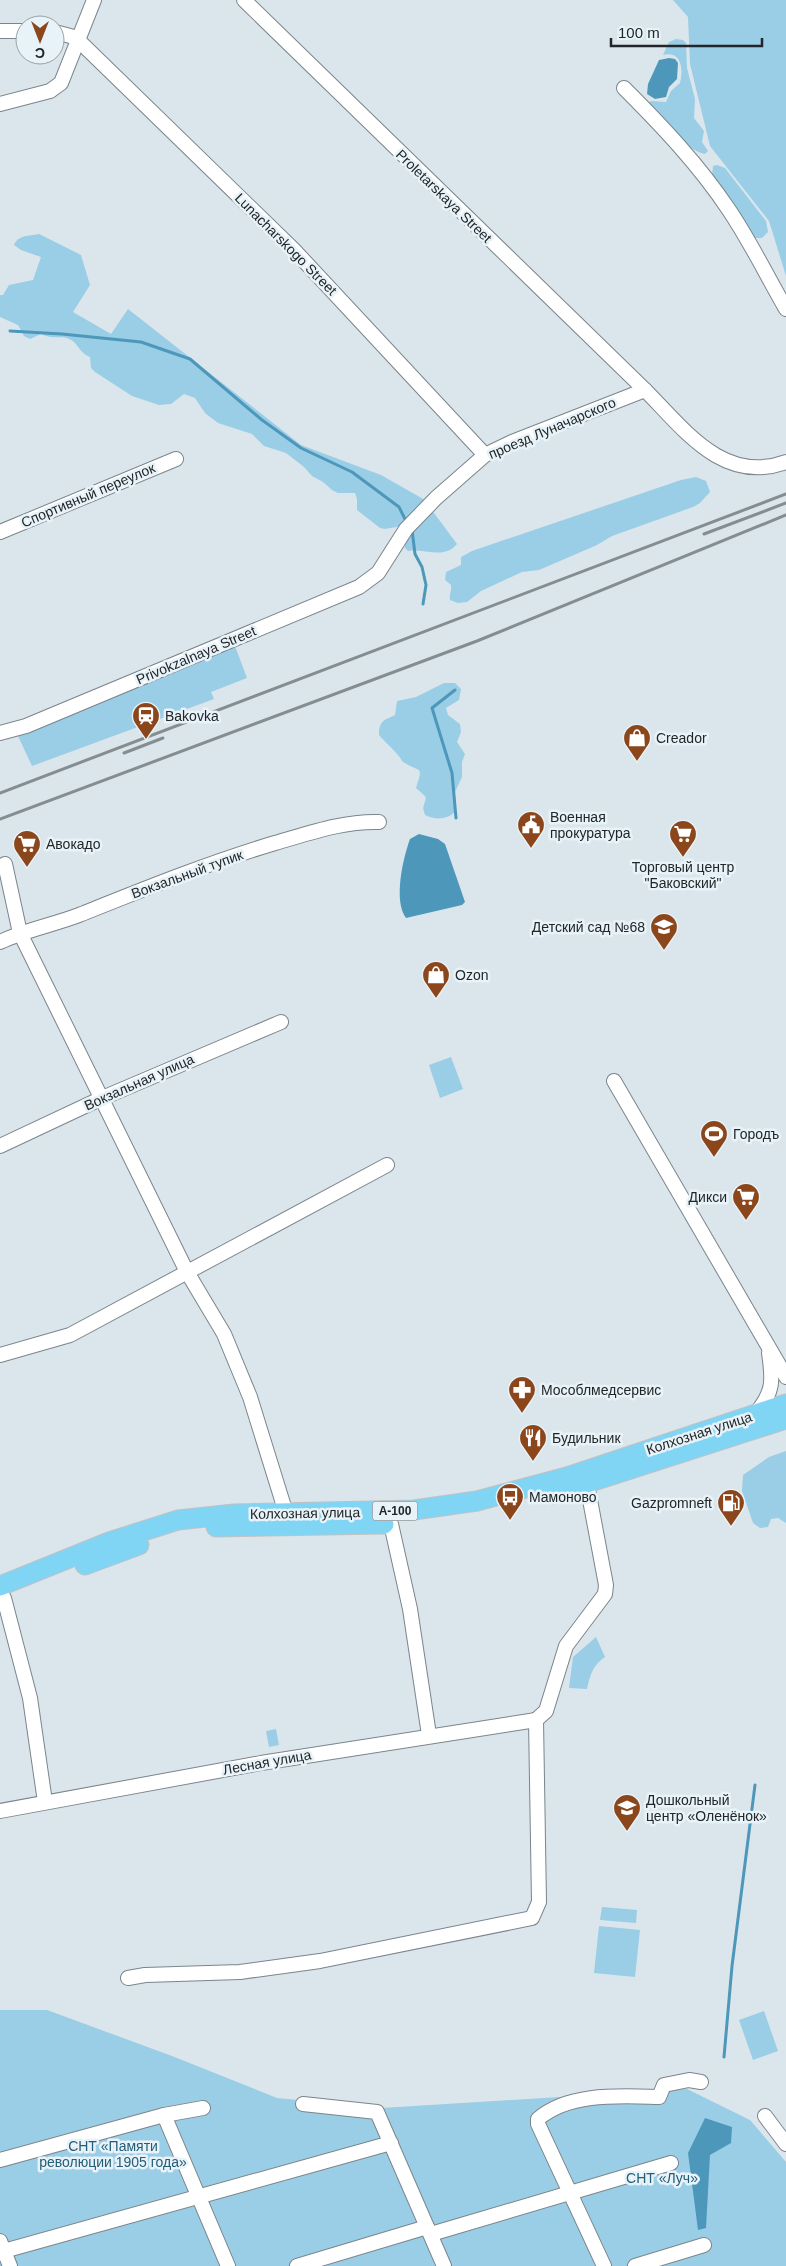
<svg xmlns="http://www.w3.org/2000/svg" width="786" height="2266" font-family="Arial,sans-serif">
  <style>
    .green { fill: #9acde6 }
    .water { fill: #4d98ba }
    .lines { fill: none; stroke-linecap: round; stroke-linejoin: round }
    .stream { stroke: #4d98ba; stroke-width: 3 }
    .minor-casing { stroke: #7b858a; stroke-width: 16 }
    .major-casing { stroke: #c1c2c3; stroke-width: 21 }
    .minor { stroke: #fff; stroke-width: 14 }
    .major { stroke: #80d5f5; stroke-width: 19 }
    .rail { stroke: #858d91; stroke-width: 3 }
    .labels { text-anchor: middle; stroke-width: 5; stroke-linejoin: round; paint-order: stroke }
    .shield { fill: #e8f3f9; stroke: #5d6467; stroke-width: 1 }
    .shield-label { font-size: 12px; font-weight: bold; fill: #222628 }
    .street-label { font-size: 14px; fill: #222628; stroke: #e8f3f9 }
    .poi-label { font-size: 14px; fill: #222628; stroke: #e8f3f9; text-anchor: start }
    .park-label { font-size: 14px; fill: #235d76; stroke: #e8f3f9 }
  </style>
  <rect width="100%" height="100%" fill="#dbe6ec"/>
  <g class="green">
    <path d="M673,0H786V276L769,221L710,146L690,64L688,17Z"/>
    <path d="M676,39L683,40L686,43L687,68L695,99L694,118L704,131L702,142L708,151L705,154C686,151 661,117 648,103L651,101L666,102L671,91L680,83C684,69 681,50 663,55L669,42Z"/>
    <path d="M717,165L725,168L766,221L768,232L762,238H751L712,176L713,166Z"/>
    <path d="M39,234L81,255L90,285L73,312L111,334L128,309L301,445L381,475L425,500L423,505L412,513L402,526L385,529L380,528L357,510V499L355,493H338L332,490L323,482L312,476L304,467L286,453L264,446L252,434L218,423L205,413L195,398L184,394L171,404L159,405L132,396L95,372L91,368L90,357C78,352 78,342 69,339C61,335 53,340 41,334L30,339L24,336L18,325L0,317V295H3L9,285L33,280L41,257L21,250L14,245C18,235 29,236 39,234Z"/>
    <path d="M696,477L706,481L710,492L700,503L693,507L612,536L597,545L539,570L522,572L481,591L467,602L458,603L450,600C449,594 452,590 451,585L445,580L446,572L461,565V557L472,551L681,480Z"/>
    <path d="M430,511L434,513L457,544C444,560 424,548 408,551L405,548V541Z"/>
    <path d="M235,646L247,678L211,692L214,699L32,766L18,736Z"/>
    <path d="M444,683H455L461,689L459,700L446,708L448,715L460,724L461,732L457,742L465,754L462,762V777L454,794L455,812C446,820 435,820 425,815L423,808L426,798L424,795L416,788C424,763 420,774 402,761C400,755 385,742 379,735C379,720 385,720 395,715L397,701L416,697Z"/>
    <path d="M451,1057L463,1089L440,1098L429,1065Z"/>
    <path d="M786,1451V1523L778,1518L771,1519L768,1527L760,1528L753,1523L742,1491L743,1475L769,1457Z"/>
    <path d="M596,1637L605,1657C593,1665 590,1675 587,1689L569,1688L573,1657Z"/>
    <path d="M276,1729L279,1745L269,1747L266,1731Z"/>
    <path d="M602,1907L637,1910L636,1923L600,1920Z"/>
    <path d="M599,1926L640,1930L635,1977L594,1973Z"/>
    <path d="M0,2010H47L172,2056L277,2098L382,2108L687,2089L750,2120L786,2162V2266H0Z"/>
    <path d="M764,2011L778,2051L753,2060L739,2020Z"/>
  </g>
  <g class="water">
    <path d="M669,58L675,59L678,63L677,79L669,87L666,97L655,99L647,94L648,84L659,60Z"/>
    <path d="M419,834L438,839L445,844L465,902L462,905L406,918C393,901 403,858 410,839Z"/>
    <path d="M705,2118L732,2127L731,2143L710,2155L706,2228L698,2230L688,2153Z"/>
  </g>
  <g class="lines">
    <g class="stream">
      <path d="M10,331L62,334L141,342L190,359L262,420L301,448L352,472L399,507L407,523"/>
      <path d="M412,530L415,554L422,567L426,585L423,604"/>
      <path d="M455,690L432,708L452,773L456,818"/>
      <path d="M724,2057L732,1966L755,1785"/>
    </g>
    <defs>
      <g id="minor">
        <path d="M244,0L645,390C684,429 723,485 786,462"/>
        <path d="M0,31H25"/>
        <path d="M55,32L74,37L78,40L294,250L485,455"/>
        <path d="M624,88C662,126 699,165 729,210C750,241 767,276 786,309"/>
        <path d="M0,104L50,91L61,83L94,0"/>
        <path d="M0,532L176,459"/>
        <path d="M0,733L26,726L359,587L378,573L406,529L436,498L485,455L512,442L645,390"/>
        <path d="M5,864L20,933L187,1272L224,1334L250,1397L286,1513"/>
        <path d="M0,942C25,930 53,925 79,915C144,889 208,863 275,843C310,833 343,821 379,822"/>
        <path d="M614,1081L786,1377"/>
        <path d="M0,1146L100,1099L281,1022"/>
        <path d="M0,1355L70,1335L387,1165"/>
        <path d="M755,1414C774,1393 773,1380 769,1353"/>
        <path d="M391,1524L410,1609L429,1735"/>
        <path d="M4,1598L30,1698L45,1802"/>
        <path d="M536,1720L546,1711L566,1646L605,1594L606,1585L587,1484"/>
        <path d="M0,1811L261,1763L536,1720"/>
        <path d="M128,1978L145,1975L240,1972L320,1961L532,1918L539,1902L536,1720"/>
        <path d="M303,2104L377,2112L444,2266"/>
        <path d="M164,2115L228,2266"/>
        <path d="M765,2116L786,2144"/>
        <path d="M0,2160L164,2115L203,2108"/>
        <path d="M431,2234L671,2163"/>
        <path d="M0,2241L10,2266"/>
        <path d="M0,2252L391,2143"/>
        <path d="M297,2266L427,2227"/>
        <path d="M604,2266L538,2124V2119C569,2092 621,2096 659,2097L664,2085L689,2080L701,2082"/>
        <path d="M635,2266L704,2245"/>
      </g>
      <g id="major">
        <path d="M553,1494L786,1419"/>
        <path d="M216,1527L384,1524"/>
        <path d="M85,1565L139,1545"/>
        <path d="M0,1586L109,1542L178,1520L234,1514L414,1510L477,1501L567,1477L786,1404"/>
      </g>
    </defs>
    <use href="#minor" class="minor-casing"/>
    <use href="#major" class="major-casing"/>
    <use href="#minor" class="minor"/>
    <use href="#major" class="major"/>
    <g class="rail">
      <path d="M704,534L786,503"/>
      <path d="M124,753L163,738"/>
      <path d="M0,793L786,494"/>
      <path d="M0,819L477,641L786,515"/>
    </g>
  </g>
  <defs>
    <symbol id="station-pin" viewBox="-11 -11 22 30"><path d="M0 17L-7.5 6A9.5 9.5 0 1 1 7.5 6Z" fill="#8b471b" stroke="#e8f3f9"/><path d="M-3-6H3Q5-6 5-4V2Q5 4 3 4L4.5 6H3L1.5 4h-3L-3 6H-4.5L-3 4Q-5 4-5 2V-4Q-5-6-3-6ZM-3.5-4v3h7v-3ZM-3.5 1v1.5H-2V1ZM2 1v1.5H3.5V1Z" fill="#fff"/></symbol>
    <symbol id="shop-pin" viewBox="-11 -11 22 30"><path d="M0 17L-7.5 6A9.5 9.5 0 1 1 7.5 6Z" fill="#8b471b" stroke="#e8f3f9"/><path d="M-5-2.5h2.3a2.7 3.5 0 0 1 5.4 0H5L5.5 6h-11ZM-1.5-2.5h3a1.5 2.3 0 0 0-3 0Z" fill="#fff"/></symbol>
    <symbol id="civic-pin" viewBox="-11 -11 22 30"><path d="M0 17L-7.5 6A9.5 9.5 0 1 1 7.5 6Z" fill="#8b471b" stroke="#e8f3f9"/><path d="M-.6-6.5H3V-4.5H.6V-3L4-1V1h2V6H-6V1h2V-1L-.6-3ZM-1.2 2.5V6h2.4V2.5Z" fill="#fff"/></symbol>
    <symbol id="supermarket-pin" viewBox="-11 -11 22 30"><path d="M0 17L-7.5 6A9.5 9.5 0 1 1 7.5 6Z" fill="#8b471b" stroke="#e8f3f9"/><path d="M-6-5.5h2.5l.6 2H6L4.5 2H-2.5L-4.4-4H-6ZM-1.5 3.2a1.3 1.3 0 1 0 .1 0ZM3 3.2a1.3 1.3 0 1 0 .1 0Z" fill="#fff"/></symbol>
    <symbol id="school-pin" viewBox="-11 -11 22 30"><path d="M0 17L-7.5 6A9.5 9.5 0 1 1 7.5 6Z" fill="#8b471b" stroke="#e8f3f9"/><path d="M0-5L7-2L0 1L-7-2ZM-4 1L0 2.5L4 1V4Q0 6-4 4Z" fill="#fff"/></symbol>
    <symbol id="stadium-pin" viewBox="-11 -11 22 30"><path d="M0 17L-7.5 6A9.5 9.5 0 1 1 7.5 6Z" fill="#8b471b" stroke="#e8f3f9"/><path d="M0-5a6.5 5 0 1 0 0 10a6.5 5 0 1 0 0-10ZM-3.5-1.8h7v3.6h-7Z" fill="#fff"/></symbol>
    <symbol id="pharmacy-pin" viewBox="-11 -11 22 30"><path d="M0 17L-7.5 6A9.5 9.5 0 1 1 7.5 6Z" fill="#8b471b" stroke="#e8f3f9"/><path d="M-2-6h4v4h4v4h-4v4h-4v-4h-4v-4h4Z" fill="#fff"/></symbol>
    <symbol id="restaurant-pin" viewBox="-11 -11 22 30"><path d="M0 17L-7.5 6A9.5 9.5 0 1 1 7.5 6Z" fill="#8b471b" stroke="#e8f3f9"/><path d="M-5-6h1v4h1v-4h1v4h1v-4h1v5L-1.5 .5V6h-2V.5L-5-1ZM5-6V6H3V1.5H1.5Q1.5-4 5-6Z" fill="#fff"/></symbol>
    <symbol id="bus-pin" viewBox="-11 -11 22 30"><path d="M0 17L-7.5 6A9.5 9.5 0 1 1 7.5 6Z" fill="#8b471b" stroke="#e8f3f9"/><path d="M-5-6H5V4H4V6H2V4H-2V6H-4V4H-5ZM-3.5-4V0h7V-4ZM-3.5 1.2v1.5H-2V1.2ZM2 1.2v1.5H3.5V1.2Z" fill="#fff"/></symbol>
    <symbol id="fuel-pin" viewBox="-11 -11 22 30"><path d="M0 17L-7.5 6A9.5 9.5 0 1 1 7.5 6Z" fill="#8b471b" stroke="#e8f3f9"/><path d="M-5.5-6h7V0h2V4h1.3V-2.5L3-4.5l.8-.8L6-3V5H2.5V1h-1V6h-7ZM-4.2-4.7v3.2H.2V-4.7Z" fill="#fff"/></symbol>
  </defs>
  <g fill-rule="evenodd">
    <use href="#station-pin" x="130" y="700" width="32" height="43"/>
    <use href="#shop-pin" x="621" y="722" width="32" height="43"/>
    <use href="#civic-pin" x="515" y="809" width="32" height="43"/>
    <use href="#supermarket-pin" x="667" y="818" width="32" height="43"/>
    <use href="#supermarket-pin" x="11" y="828" width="32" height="43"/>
    <use href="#school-pin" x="648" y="911" width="32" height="43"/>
    <use href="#shop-pin" x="420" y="959" width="32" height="43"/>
    <use href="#stadium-pin" x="698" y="1118" width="32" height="43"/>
    <use href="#supermarket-pin" x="730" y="1181" width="32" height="43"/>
    <use href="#pharmacy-pin" x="506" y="1374" width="32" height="43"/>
    <use href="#restaurant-pin" x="517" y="1422" width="32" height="43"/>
    <use href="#bus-pin" x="494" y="1481" width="32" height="43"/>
    <use href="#fuel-pin" x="715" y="1487" width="32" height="43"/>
    <use href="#school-pin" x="611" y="1792" width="32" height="43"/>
  </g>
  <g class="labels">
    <rect class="shield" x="372.5" y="1501.5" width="45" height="19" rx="4"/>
    <g class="shield-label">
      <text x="395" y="1515">А-100</text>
    </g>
    <g class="street-label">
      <text transform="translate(444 196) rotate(44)" y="5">Proletarskaya Street</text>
      <text transform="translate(286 244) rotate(45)" y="5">Lunacharskogo Street</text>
      <text transform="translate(552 428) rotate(-23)" y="5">проезд Луначарского</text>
      <text transform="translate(88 495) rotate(-23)" y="5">Спортивный переулок</text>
      <text transform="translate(196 655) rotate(-23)" y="5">Privokzalnaya Street</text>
      <text transform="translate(187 874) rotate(-20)" y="5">Вокзальный тупик</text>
      <text transform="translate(139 1082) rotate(-24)" y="5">Вокзальная улица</text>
      <text transform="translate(699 1433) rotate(-18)" y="5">Колхозная улица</text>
      <text transform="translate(305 1513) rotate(-1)" y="5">Колхозная улица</text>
      <text transform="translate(267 1762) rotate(-10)" y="5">Лесная улица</text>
    </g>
    <g class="poi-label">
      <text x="165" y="721">Bakovka</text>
      <text x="656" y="743">Creador</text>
      <text x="550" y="822">Военная<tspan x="550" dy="16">прокуратура</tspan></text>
      <text x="46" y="849">Авокадо</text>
      <text x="683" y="872" text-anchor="middle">Торговый центр<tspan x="683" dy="16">"Баковский"</tspan></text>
      <text x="645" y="932" text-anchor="end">Детский сад №68</text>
      <text x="455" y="980">Ozon</text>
      <text x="733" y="1139">Городъ</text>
      <text x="727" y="1202" text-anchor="end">Дикси</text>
      <text x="541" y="1395">Мособлмедсервис</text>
      <text x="552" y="1443">Будильник</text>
      <text x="529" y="1502">Мамоново</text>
      <text x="712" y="1508" text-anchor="end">Gazpromneft</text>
      <text x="646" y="1805">Дошкольный<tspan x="646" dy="16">центр «Оленёнок»</tspan></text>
    </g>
    <g class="park-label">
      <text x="113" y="2151">СНТ «Памяти<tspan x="113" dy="16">революции 1905 года»</tspan></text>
      <text x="662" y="2183">СНТ «Луч»</text>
    </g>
  </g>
  <g transform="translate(40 40) rotate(180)"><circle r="24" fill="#e8f3f9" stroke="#99a1a5"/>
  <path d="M0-4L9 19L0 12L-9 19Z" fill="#8b471b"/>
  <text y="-8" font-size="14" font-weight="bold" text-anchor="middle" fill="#222628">С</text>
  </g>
  <path d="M611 38v8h151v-8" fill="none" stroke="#222628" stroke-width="2.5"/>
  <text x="618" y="38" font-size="15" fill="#222628" stroke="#e8f3f9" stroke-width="4" paint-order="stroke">100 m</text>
</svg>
